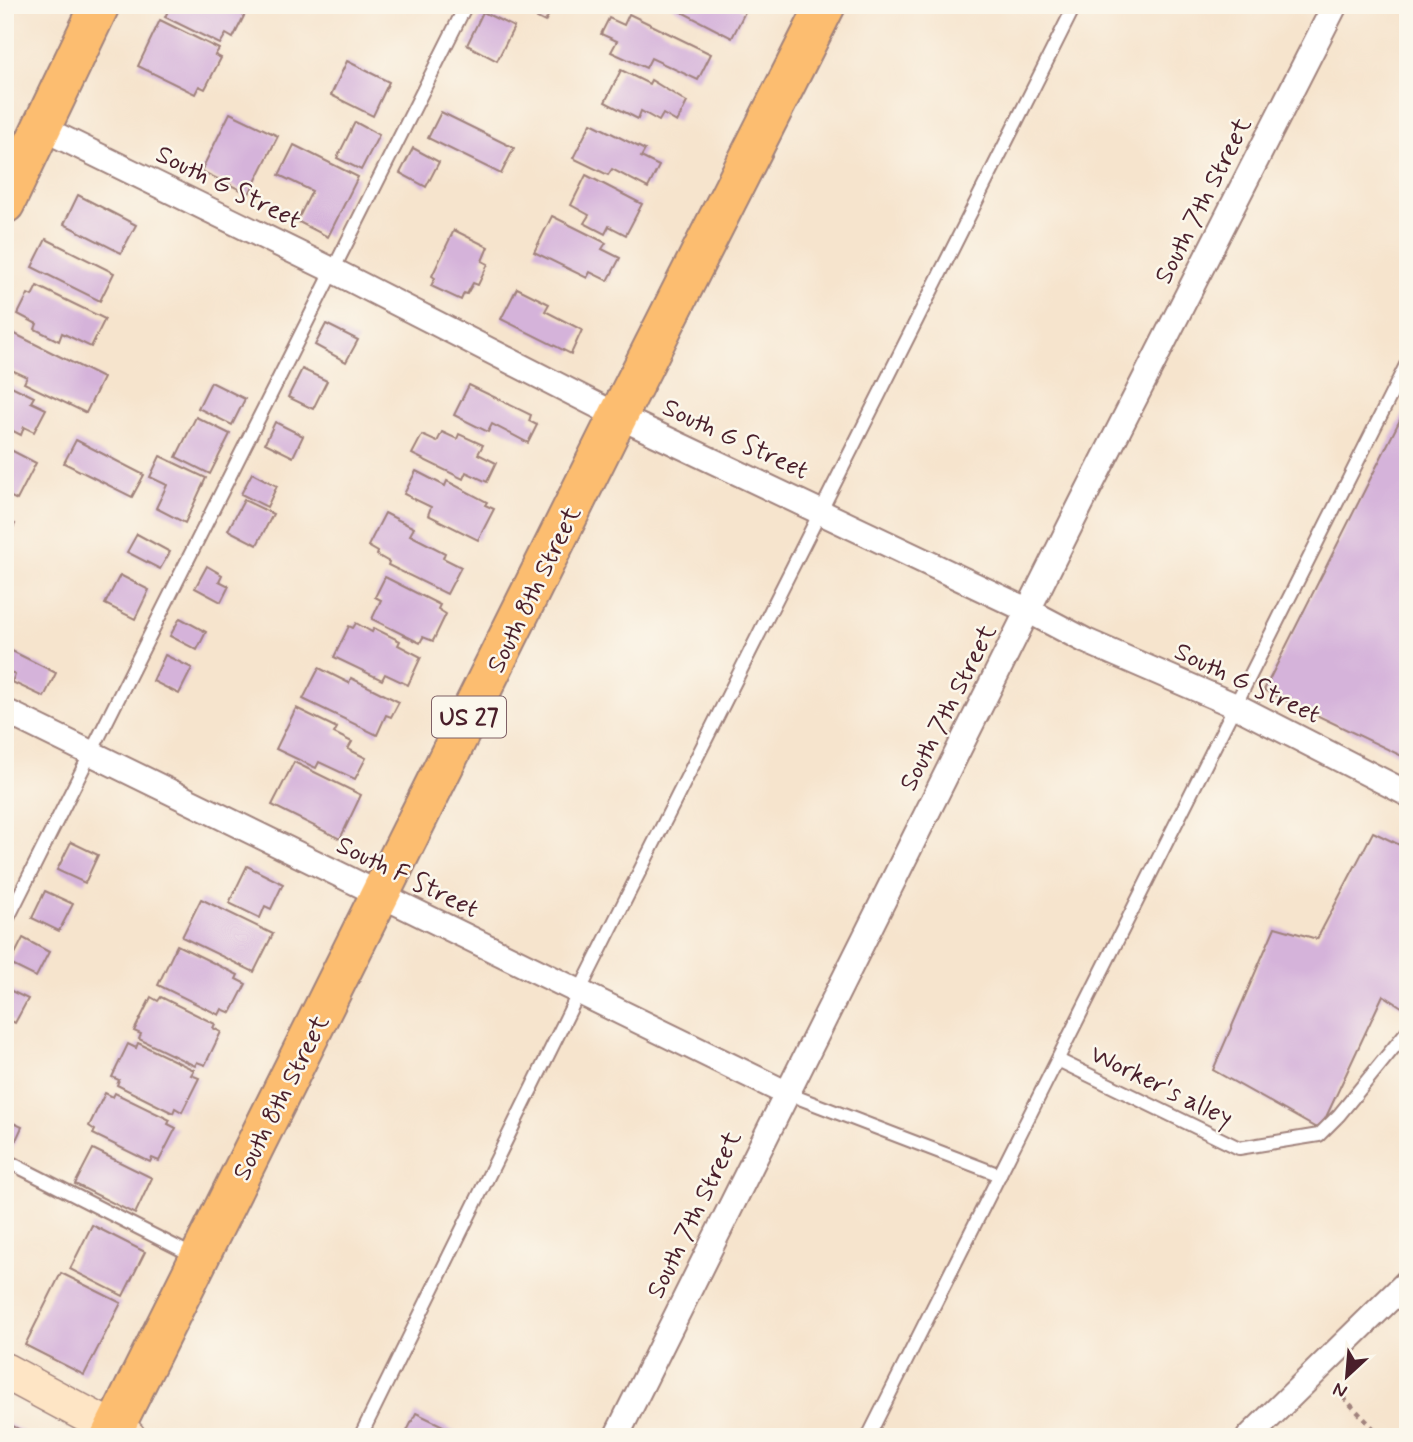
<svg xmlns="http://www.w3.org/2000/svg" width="1413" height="1442" font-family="Mynerve,sans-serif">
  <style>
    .building { fill: #d5b3da }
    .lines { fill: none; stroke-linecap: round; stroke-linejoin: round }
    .lane-casing { stroke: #a0827c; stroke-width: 16 }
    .street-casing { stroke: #a0827c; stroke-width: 28 }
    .secondary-casing { stroke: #a0827c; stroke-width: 38 }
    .highway-casing { stroke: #a0827c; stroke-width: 42 }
    .path { stroke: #a0827c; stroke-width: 4.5; stroke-dasharray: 5 5; stroke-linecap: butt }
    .lane { stroke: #fff; stroke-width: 12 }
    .street { stroke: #fff; stroke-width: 24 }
    .secondary { stroke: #fee5c5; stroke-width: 35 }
    .highway { stroke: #fcbd6f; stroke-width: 38 }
    .labels { text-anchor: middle; stroke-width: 5; stroke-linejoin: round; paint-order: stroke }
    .shield { fill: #fbf7ec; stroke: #7f6065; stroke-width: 2 }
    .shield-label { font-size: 24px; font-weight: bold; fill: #4a1f2b }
    .street-label { font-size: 26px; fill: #4a1f2b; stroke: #fbf7ec }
  </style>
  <rect width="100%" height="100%" fill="#fbf7ec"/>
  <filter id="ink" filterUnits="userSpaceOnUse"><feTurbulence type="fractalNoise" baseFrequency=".0143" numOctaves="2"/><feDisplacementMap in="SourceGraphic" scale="14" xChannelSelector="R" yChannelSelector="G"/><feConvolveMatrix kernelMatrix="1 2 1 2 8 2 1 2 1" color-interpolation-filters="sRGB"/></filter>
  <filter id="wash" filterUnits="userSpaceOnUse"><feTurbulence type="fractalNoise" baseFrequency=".00686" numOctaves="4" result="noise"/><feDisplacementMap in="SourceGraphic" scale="28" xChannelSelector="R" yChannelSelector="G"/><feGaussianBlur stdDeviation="1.57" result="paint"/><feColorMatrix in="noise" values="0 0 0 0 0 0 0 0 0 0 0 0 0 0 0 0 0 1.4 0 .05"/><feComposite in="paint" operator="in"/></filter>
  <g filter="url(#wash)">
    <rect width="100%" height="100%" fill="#f6e4cd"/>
    <g id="blocks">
      <g class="building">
        <path d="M164,5H241L247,10L233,38L226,34L220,44L165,17L168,11L162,9Z"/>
        <path d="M512,5H554L545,22Z"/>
        <path d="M673,5H733L745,12L732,38L672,7Z"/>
        <path d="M483,12L514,27L497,61L467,45Z"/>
        <path d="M629,14L711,54L698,80L651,58L646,68L611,52L617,41L601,34L609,18L624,25Z"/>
        <path d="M160,20L219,49L215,55L221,58L205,89L199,86L195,94L138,66Z"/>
        <path d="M347,61L389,82L373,116L331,95Z"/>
        <path d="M621,70L649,84L651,80L687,102L677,122L663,114L659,121L641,111L638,119L605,102Z"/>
        <path d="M441,112L514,148L501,174L428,138Z"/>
        <path d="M230,113L278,136L249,194L201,171Z"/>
        <path d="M355,122L379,135L361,170L337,158Z"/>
        <path d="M591,123L645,150L641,157L659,166L648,188L612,169L608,175L573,158Z"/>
        <path d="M294,145L358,177L328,237L297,221L312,191L279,175Z"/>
        <path d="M413,148L439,162L426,187L400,173Z"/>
        <path d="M586,175L642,204L626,235L609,226L605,234L584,223L589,215L571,205Z"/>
        <path d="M78,195L136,225L121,253L64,224Z"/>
        <path d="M552,216L606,243L602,249L620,258L608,281L590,272L587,278L534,252Z"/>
        <path d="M454,230L488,247L482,261L488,264L478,285L473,283L467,294L464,293L461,300L431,286L435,278L432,276Z"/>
        <path d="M46,239L114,273L100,301L32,267Z"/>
        <path d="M37,286L105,319L91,347L62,333L59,341L35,329L37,324L18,314L28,294L32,296Z"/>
        <path d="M517,288L549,304L545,311L582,330L571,354L501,319Z"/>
        <path d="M326,324L358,340L346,362L315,345Z"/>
        <path d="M9,331L103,378L86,413L24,383L27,377L5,367V336Z"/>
        <path d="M302,369L327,381L313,409L288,397Z"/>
        <path d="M211,382L245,399L232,425L198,408Z"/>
        <path d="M5,383L34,397L31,402L46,409L34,432L24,427L21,435L5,427Z"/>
        <path d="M469,385L531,415L529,421L537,425L528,443L492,424L488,432L454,415Z"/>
        <path d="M1408,404V759L1264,690Z"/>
        <path d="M196,417L230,434L210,474L176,457Z"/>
        <path d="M275,422L303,436L293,457L265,443Z"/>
        <path d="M442,432L457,439L459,434L483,445L478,454L496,463L487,482L466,472L463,479L412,454L422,435L437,442Z"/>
        <path d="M76,440L144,475L132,497L64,463Z"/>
        <path d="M5,447L36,463L17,500L5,494Z"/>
        <path d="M160,456L206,478L185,523L156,508L167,485L150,477Z"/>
        <path d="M416,471L445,486L447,481L487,502L485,505L494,509L478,540L428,515L431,507L404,494Z"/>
        <path d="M252,473L277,486L267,507L241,494Z"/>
        <path d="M244,500L273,514L257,545L228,530Z"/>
        <path d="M385,513L414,528L410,535L445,553L443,558L461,567L447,594L388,565L389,562L377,555L378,552L368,546Z"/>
        <path d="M5,519L15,524L5,543Z"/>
        <path d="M137,534L170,552L160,569L127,552Z"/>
        <path d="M207,566L222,575L219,581L229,586L221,602L195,588Z"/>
        <path d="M120,575L149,590L135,619L105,604Z"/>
        <path d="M385,577L440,605L438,609L446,614L433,641L423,637L420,643L372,619L381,600L375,597Z"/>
        <path d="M180,618L206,632L197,650L170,636Z"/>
        <path d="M356,623L372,632L374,628L400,641L398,645L421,657L408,685L385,674L382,680L334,657L349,626L353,628Z"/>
        <path d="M10,650L56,673L44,697L12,682L15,674L5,669V660Z"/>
        <path d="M165,655L192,668L179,694L153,681Z"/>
        <path d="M319,668L349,683L351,678L399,702L391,717L386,715L377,735L303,699Z"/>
        <path d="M296,708L337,728L334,733L352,742L348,749L366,758L355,779L319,762L316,768L276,749Z"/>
        <path d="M294,762L361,795L340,839L272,805Z"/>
        <path d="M1373,832L1408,849V1011L1383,995L1320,1130L1213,1070L1275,927L1317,939Z"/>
        <path d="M71,842L98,855L85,883L57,870Z"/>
        <path d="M247,866L283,884L271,909L265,906L260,918L229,903Z"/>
        <path d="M45,891L73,904L59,931L32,918Z"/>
        <path d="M201,899L273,934L254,972L182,937Z"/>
        <path d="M23,938L49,952L36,977L10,964Z"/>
        <path d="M177,945L238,975L236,979L246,984L231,1013L222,1009L219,1015L158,985Z"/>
        <path d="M5,988L28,999L15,1023L5,1018Z"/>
        <path d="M151,997L158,1001L161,997L215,1024L213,1028L221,1032L205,1065L197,1062L195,1066L139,1039L141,1034L134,1031Z"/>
        <path d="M138,1043L194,1070L191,1075L199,1078L182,1112L175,1108L173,1113L117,1085L119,1080L112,1077L128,1044L136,1048Z"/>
        <path d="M105,1093L113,1097L115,1093L170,1120L168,1124L176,1128L159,1161L152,1158L150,1162L93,1134L95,1130L89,1126Z"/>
        <path d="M5,1119L22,1127L11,1151L5,1148Z"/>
        <path d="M93,1149L152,1178L135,1214L75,1184Z"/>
        <path d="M92,1225L145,1252L123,1296L70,1269Z"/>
        <path d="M61,1273L121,1303L84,1375L25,1345Z"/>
        <path d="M416,1413L466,1437H404Z"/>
        <path d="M5,1422L34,1437H5Z"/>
      </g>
    </g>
  </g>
  <g filter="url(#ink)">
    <use href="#blocks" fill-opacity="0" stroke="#a0827c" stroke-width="2"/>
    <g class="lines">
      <defs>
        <g id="lane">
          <path d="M5,924L466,5"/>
          <path d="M1058,1060L1239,1148L1319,1135L1339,1115L1408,1030"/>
          <path d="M786,1093L1000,1175"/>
          <path d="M5,1160L196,1257"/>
          <path d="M360,1437L579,992L1075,5"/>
          <path d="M868,1437L1408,361"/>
        </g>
        <g id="street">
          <path d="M42,128L334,271L618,416L1029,611L1086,641L1236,706L1408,794"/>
          <path d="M5,711L786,1093"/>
          <path d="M616,1437L1081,504L1335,5"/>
          <path d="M1249,1437L1408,1281"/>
        </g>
        <path id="secondary" d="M5,1371L128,1437"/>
        <g id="highway">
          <path d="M5,204L100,5"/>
          <path d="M110,1437L618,416L826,5"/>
        </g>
      </defs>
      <use href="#lane" class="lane-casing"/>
      <use href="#street" class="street-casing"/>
      <use href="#secondary" class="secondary-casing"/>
      <use href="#highway" class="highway-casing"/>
      <path class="path" d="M1336,1390L1382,1437"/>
      <use href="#lane" class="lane"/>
      <use href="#street" class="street"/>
      <use href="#secondary" class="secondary"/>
      <use href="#highway" class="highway"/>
    </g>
  </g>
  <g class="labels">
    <rect class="shield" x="432" y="696.5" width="74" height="41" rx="5"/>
    <g class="shield-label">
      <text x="469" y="725">US 27</text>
    </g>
    <g class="street-label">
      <text transform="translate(229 186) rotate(26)" y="9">South G Street</text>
      <text transform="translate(1202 200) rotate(-63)" y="9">South 7th Street</text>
      <text transform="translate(736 438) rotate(25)" y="9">South G Street</text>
      <text transform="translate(533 589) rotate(-64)" y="9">South 8th Street</text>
      <text transform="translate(1248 682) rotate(25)" y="9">South G Street</text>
      <text transform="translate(947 707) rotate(-63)" y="9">South 7th Street</text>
      <text transform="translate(408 876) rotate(26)" y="9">South F Street</text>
      <text transform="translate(1162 1085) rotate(26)" y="9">Worker's alley</text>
      <text transform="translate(280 1097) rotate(-63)" y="9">South 8th Street</text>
      <text transform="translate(693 1214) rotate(-64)" y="9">South 7th Street</text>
    </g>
  </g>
  <rect width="1413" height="1442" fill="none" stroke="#fbf7ec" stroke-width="28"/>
  <g transform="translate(1347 1376) rotate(206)" stroke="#fbf7ec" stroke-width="5" paint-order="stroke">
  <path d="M0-5L12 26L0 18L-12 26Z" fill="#4a1f2b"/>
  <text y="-10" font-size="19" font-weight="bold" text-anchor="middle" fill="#4a1f2b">N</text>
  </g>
</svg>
